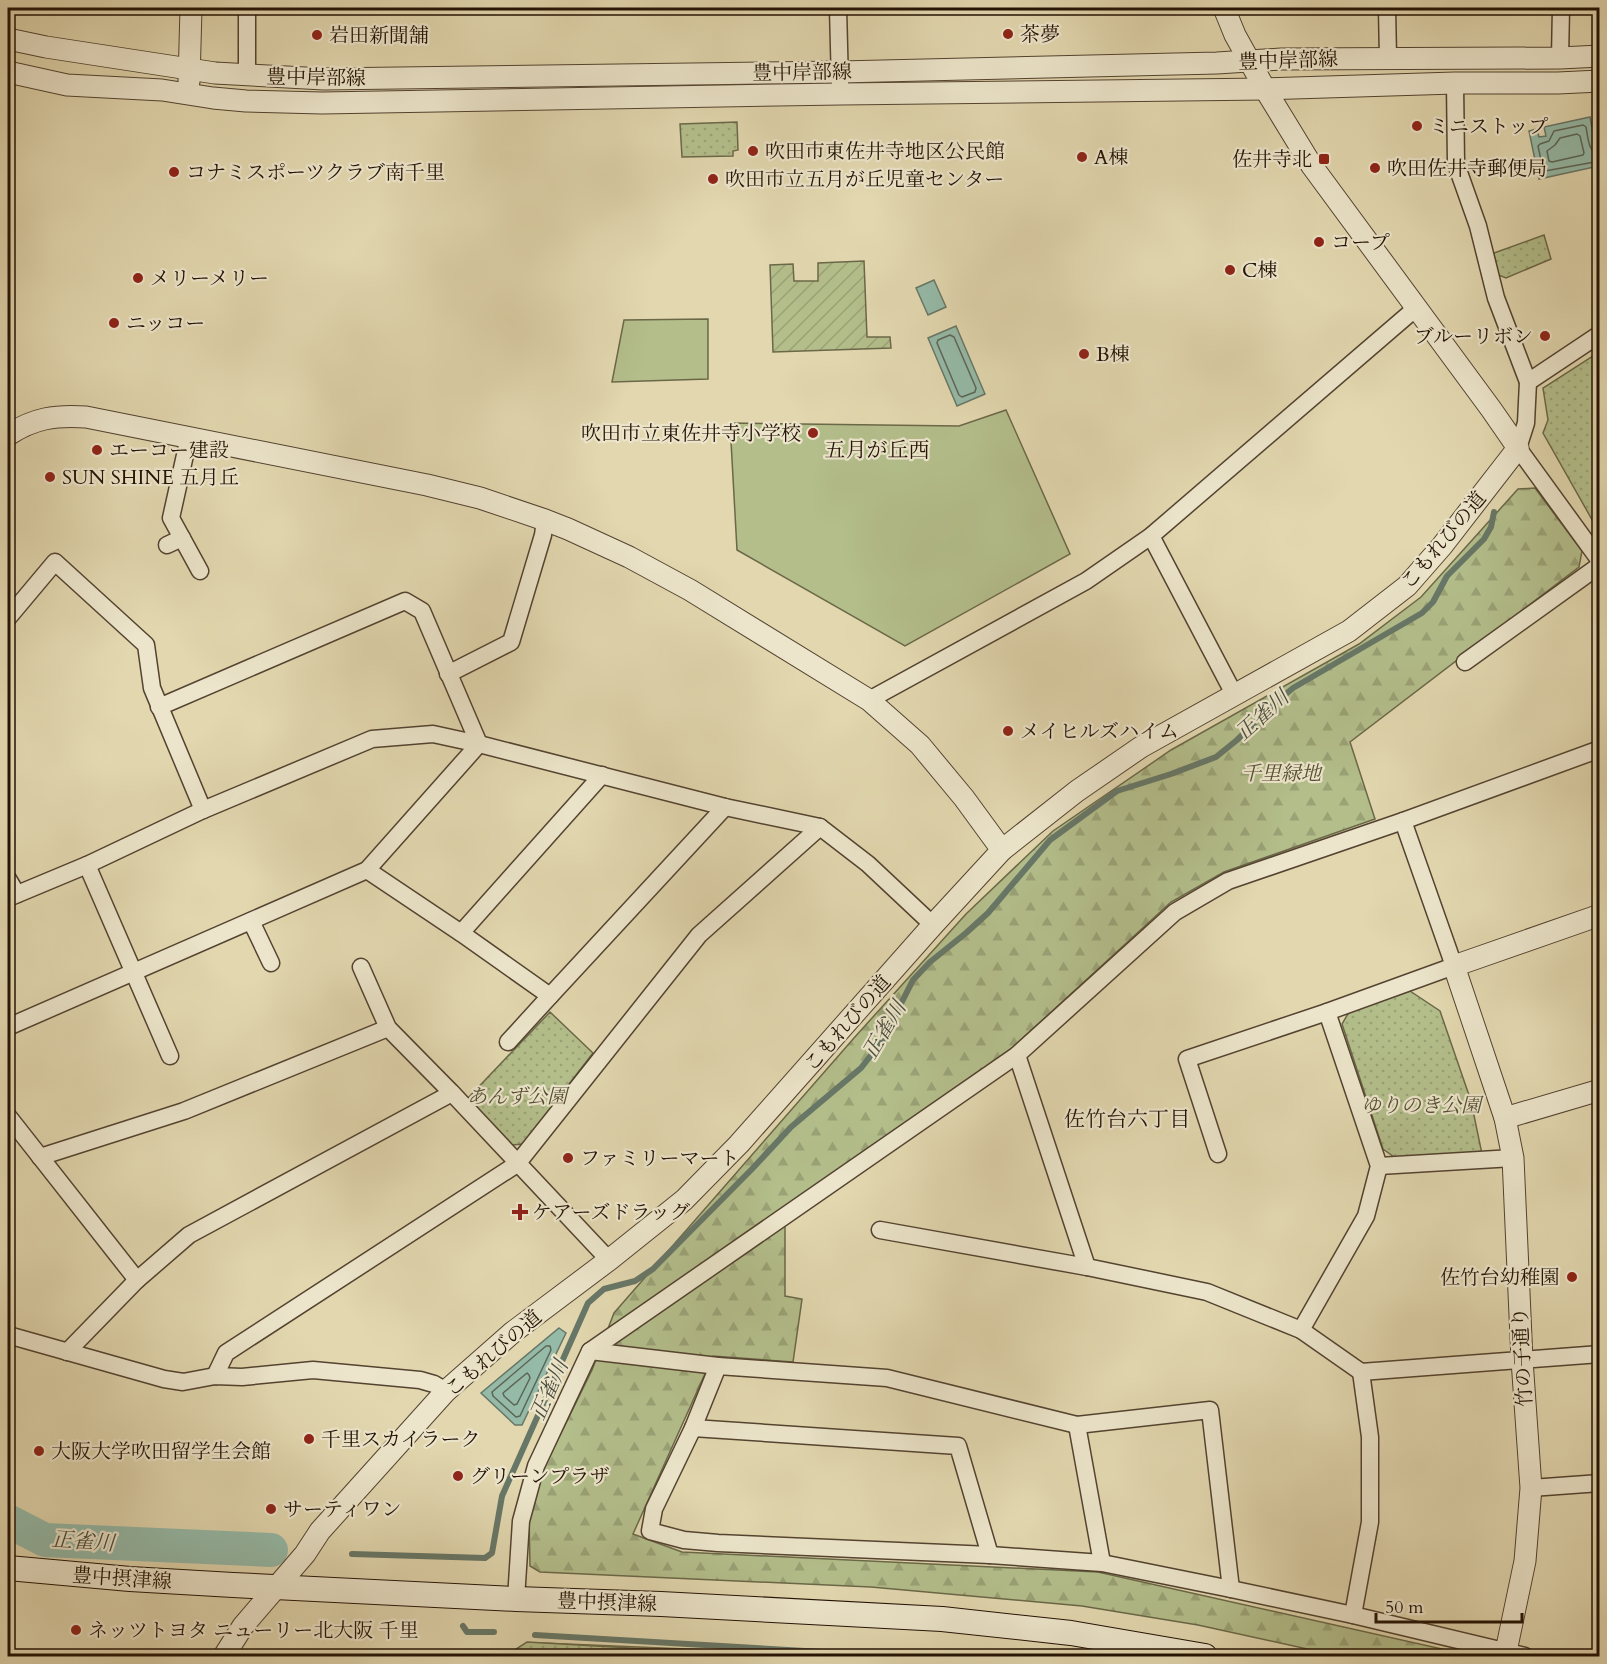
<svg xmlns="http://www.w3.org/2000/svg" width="1607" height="1664" font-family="Cardo,'Noto Serif JP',serif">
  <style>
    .grass { fill: #b3be8b; stroke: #6b6848; stroke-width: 1.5 }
    .forest { fill: url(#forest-firs); stroke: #6b6848; stroke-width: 1.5 }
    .park { fill: url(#park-dots); stroke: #6b6848; stroke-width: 1.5 }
    .garden { fill: url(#garden-furrows); stroke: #6b6848; stroke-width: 1.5 }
    .water { fill: #95baa8; stroke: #677767; stroke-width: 1.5 }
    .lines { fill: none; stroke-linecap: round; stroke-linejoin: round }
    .shore { stroke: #5c6656; stroke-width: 1.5 }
    .stream { stroke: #677767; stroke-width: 6 }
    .river { stroke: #95baa8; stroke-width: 34 }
    .minor-casing { stroke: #534330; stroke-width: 19 }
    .tertiary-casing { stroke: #534330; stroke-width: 23 }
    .secondary-casing { stroke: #231205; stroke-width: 26 }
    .minor { stroke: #ece5cb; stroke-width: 16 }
    .tertiary { stroke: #ece5cb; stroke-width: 21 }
    .secondary { stroke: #ece5cb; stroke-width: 24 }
    .poi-dot { fill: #8f2418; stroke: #ece5cb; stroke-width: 2 }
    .labels { text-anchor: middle; stroke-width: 4.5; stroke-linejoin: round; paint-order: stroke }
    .poi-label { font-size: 20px; fill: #231205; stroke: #ece5cb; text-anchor: start }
    .street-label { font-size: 20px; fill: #231205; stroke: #ece5cb }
    .park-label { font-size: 20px; font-style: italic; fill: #554e34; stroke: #ece5cb }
    .neighbourhood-label { font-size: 21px; fill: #231205; stroke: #ece5cb }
    .water-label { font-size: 21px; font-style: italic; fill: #4b4d3e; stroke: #ece5cb }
  </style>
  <defs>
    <pattern id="forest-firs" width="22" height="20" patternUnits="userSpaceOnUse" patternTransform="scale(1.5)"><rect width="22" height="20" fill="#b3be8b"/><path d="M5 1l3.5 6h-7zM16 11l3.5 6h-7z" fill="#9aa276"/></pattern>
    <pattern id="park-dots" width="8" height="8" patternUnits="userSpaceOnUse" patternTransform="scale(1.5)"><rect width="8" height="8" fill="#b3be8b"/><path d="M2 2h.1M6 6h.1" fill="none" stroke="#9aa276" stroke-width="1.8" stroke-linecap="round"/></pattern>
    <pattern id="garden-furrows" width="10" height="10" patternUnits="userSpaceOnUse" patternTransform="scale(1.5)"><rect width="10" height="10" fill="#b3be8b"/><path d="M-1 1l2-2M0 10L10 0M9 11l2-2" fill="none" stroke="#9aa276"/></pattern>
  </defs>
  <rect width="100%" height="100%" fill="#e2d7af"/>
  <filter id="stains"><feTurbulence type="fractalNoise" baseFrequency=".00333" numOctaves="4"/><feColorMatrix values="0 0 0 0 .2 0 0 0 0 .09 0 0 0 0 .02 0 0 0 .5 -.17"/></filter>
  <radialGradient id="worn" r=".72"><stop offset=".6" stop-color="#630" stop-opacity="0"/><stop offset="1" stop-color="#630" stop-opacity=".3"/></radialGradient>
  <g class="grass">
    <path d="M708,319V379L612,382L624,320Z"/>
    <path d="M1006,410L1070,554L905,646L737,550L730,423L959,426Z"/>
  </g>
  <g class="forest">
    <path d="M1535,488L1582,551L1579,567L1350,742L1375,819L1224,872L1171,902L1012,1048L785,1207V1296L802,1299L793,1362L713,1356L633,1534L682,1552L1098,1572L1451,1651L1450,1656H1339L1198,1625L1082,1606L871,1587L540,1572L530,1566L529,1515L541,1474L592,1370L614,1313L854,1038L966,914L1053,831L1171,750L1359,644L1421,597L1518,489Z"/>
    <path d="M542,1643L808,1654L812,1656H531Z"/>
  </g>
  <g class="park">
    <path d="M737,122L738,150L733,151V156L682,157L680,124Z"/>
    <path d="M1544,235L1551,259L1506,278L1496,274L1494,253Z"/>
    <path d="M1599,352V532L1543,433L1548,420L1543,388Z"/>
    <path d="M1410,991L1440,1011L1471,1101L1482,1154L1397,1159L1383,1149L1342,1024L1349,1012Z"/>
    <path d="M550,1012L593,1053L523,1144L512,1145L468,1098Z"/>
    <path d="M527,1642L769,1656H505Z"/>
  </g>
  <path class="garden" d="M864,261L867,337H890L891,348L773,352L770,265L793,264L794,281H818V263Z"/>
  <g class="water">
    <path d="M1590,117L1599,166L1539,179L1529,131L1537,129L1539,137L1546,136L1544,127Z"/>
    <path d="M934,280L946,307L928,315L916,288Z"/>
    <path d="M956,326L985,394L957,406L928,338Z"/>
    <path d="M559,1328L566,1333L522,1425H515L481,1393Z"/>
  </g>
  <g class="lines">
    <g class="shore">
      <path d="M1577,134L1580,136L1584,153L1583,155L1552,162L1549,161L1547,151L1555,145L1560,138Z"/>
      <path d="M1600,155C1588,153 1588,137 1586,127L1583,125L1554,131L1549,141L1540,144L1538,146L1543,169L1545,171L1600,161"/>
      <path d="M950,335L954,337L976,388L975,392L962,397L959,395L937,343L938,340Z"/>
      <path d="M546,1346H550L551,1350L520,1416L516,1417L493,1396L492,1392Z"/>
      <path d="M527,1373L529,1375L530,1378L517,1404L514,1405L504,1396L503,1393Z"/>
    </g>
    <g class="stream">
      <path d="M352,1554L485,1558L492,1553L502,1496L588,1303L604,1289L635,1281L653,1269L752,1169L791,1127L861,1068L882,1041L913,980L930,962L966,933L988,913L1050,840L1117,791L1171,774L1216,757L1237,740L1274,704L1293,688L1422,613L1433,602L1447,576L1484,539L1491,527L1494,512"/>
      <path d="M463,1626L467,1632H494"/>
      <path d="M535,1635L891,1656"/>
    </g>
    <path class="river" d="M8,1521L45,1540L271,1550"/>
    <defs>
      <g id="minor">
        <path d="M247,8V76"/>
        <path d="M838,8L840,85"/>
        <path d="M1387,8L1388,58"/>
        <path d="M1560,58L1561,8"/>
        <path d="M1455,83L1456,164L1478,226L1496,298L1528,382L1526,423L1518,448L1600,561"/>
        <path d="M1528,382L1600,334"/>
        <path d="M189,437L171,518L200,571"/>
        <path d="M1151,536L1234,694"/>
        <path d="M167,545L182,538"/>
        <path d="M8,618L55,562L146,645L152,688L203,810"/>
        <path d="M1465,662L1600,565"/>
        <path d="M448,674L511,642L543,535L545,520"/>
        <path d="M869,700L1086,581L1151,536L1416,308"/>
        <path d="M87,865L170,1056"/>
        <path d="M367,870L461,933L550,996L725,807"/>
        <path d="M8,879L17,894"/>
        <path d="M8,898L87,865L203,810L372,739L433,734L479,744L725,807L820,827L868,864L933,925"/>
        <path d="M251,921L271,963"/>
        <path d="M461,933L602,775"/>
        <path d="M361,967L388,1028L452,1093L609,1260"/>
        <path d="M8,1027L367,870L479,744L422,611L405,601L159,707"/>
        <path d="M508,1042L550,996"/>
        <path d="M1017,1055L1087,1267L1207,1292L1301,1330L1361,1372L1600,1354"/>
        <path d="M8,1116L137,1280"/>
        <path d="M1218,1154L1187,1059L1327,1012"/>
        <path d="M40,1157L184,1111L388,1028"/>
        <path d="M1379,1166L1513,1158"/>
        <path d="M880,1230L1087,1267"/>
        <path d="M1301,1330L1366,1216L1379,1166L1327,1012L1454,966L1403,821"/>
        <path d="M8,1335L164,1379L183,1382L215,1376L242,1377L313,1370L420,1380L434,1384L446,1391"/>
        <path d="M590,1351L718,1366"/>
        <path d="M67,1352L137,1280L189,1235L452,1093"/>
        <path d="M718,1366L887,1378L1077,1425L1210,1410L1231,1589L1102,1563L990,1555L718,1543L684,1540L650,1531L654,1509L693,1428Z"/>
        <path d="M215,1376L226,1353L517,1164L699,935L820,827"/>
        <path d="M1077,1425L1102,1563"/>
        <path d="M693,1428L958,1446L990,1555"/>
        <path d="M1531,1488L1600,1483"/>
        <path d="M1231,1589L1353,1615L1525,1656"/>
        <path d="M516,1599L521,1521L536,1466L590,1351L1017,1055L1175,912L1228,881L1403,821L1600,749"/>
        <path d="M1353,1615L1370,1522V1437L1361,1372"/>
      </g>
      <g id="tertiary">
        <path d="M8,39L46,47L215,73L324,79L840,72L1217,63L1281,59L1560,58L1600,56"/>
        <path d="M8,72L67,85L162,90L213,98L246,101L322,103L841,94L1265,89L1455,83H1558L1600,81"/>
        <path d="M189,82L191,8"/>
        <path d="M8,435C34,418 55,415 86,417L427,485L480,498L545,520L568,529L629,557L690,590L869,700L920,745L964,798L1002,850"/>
        <path d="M1505,1118L1600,1090"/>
        <path d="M224,1656L243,1626L305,1554L320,1531L446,1391L513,1332L609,1260L684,1200L739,1144L933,925L1002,850L1077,791L1141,747L1349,631L1407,586L1442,546L1518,448L1491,409L1312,166L1265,89L1235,35L1224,8"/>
        <path d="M1505,1656L1525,1561L1531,1488L1522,1360L1513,1158L1505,1118L1454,966L1600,915"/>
      </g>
      <path id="secondary" d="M8,1568L130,1579L233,1585L516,1599L661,1604L942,1619L1071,1633L1205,1656"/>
    </defs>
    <use href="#minor" class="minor-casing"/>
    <use href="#tertiary" class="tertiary-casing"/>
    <use href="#secondary" class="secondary-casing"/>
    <use href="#minor" class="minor"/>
    <use href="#tertiary" class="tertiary"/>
    <use href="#secondary" class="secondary"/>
  </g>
  <g class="poi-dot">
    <circle cx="1008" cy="34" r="6"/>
    <circle cx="317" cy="35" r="6"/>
    <circle cx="1417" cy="126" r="6"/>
    <circle cx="753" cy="151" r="6"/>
    <circle cx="1082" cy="157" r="6"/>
    <rect x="1318" y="153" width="12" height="12" rx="3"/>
    <circle cx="1375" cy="168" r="6"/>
    <circle cx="174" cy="172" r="6"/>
    <circle cx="713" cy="179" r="6"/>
    <circle cx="1319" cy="242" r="6"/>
    <circle cx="1230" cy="270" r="6"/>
    <circle cx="138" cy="278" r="6"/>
    <circle cx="114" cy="323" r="6"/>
    <circle cx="1545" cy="336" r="6"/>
    <circle cx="1084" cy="354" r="6"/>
    <circle cx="813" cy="433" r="6"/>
    <circle cx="97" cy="450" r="6"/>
    <circle cx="50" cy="477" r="6"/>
    <circle cx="1008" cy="731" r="6"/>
    <circle cx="568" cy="1158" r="6"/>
    <path d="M517 1203h6v6h6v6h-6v6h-6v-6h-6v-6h6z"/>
    <circle cx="1572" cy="1277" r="6"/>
    <circle cx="309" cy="1439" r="6"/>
    <circle cx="39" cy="1451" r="6"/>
    <circle cx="458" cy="1476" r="6"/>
    <circle cx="271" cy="1509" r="6"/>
    <circle cx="76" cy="1630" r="6"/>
  </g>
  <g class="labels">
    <g class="poi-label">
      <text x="1020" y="41">茶夢</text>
      <text x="329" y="42">岩田新聞舗</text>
      <text x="1429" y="133">ミニストップ</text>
      <text x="765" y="158">吹田市東佐井寺地区公民館</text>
      <text x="1094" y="164">A棟</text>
      <text x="1312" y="166" text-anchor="end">佐井寺北</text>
      <text x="1387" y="175">吹田佐井寺郵便局</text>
      <text x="186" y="179">コナミスポーツクラブ南千里</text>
      <text x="725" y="186">吹田市立五月が丘児童センター</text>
      <text x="1331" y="249">コープ</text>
      <text x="1242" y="277">C棟</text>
      <text x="150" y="285">メリーメリー</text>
      <text x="126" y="330">ニッコー</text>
      <text x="1533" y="343" text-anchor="end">ブルーリボン</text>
      <text x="1096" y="361">B棟</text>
      <text x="801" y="440" text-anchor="end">吹田市立東佐井寺小学校</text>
      <text x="109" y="457">エーコー建設</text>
      <text x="62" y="484">SUN SHINE 五月丘</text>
      <text x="1020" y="738">メイヒルズハイム</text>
      <text x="580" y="1165">ファミリーマート</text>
      <text x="532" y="1219">ケアーズドラッグ</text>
      <text x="1560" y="1284" text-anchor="end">佐竹台幼稚園</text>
      <text x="321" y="1446">千里スカイラーク</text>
      <text x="51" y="1458">大阪大学吹田留学生会館</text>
      <text x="470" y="1483">グリーンプラザ</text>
      <text x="283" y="1516">サーティワン</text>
      <text x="88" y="1637">ネッツトヨタ ニューリー北大阪 千里</text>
    </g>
    <g class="street-label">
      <text transform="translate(1288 60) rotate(-2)" y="7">豊中岸部線</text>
      <text transform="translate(802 72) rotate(-1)" y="7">豊中岸部線</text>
      <text transform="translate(316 77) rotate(1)" y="7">豊中岸部線</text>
      <text transform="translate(1443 540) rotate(-50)" y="7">こもれびの道</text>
      <text transform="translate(847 1023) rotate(-49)" y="7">こもれびの道</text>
      <text transform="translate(493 1353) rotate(-41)" y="7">こもれびの道</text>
      <text transform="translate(1522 1357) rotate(-93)" y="7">竹の子通り</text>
      <text transform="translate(122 1578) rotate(4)" y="7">豊中摂津線</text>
      <text transform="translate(607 1602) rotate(2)" y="7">豊中摂津線</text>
    </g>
    <g class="park-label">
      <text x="1281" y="780">千里緑地</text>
      <text x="517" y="1103">あんず公園</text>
      <text x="1421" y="1112">ゆりのき公園</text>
    </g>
    <g class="neighbourhood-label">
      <text x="877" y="457">五月が丘西</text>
      <text x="1127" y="1126">佐竹台六丁目</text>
    </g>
    <g class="water-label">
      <text transform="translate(1262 715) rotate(-42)" y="7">正雀川</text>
      <text transform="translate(884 1030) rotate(-59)" y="7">正雀川</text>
      <text transform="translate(549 1390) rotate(-66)" y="7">正雀川</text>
      <text transform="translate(83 1541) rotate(4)" y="7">正雀川</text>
    </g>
  </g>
  <rect width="1607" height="1664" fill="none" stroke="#e2d7af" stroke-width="30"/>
  <rect x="9" y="9" width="1589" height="1646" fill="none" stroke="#231205" stroke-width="3"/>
  <rect x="15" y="15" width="1577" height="1634" fill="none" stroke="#231205" stroke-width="1.5"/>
  <path d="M1376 1613v9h146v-9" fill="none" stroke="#231205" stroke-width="3"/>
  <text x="1385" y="1613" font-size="18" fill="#231205" stroke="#ece5cb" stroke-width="4.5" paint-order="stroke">50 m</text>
  <rect width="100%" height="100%" filter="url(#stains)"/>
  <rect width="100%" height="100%" fill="url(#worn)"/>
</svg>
